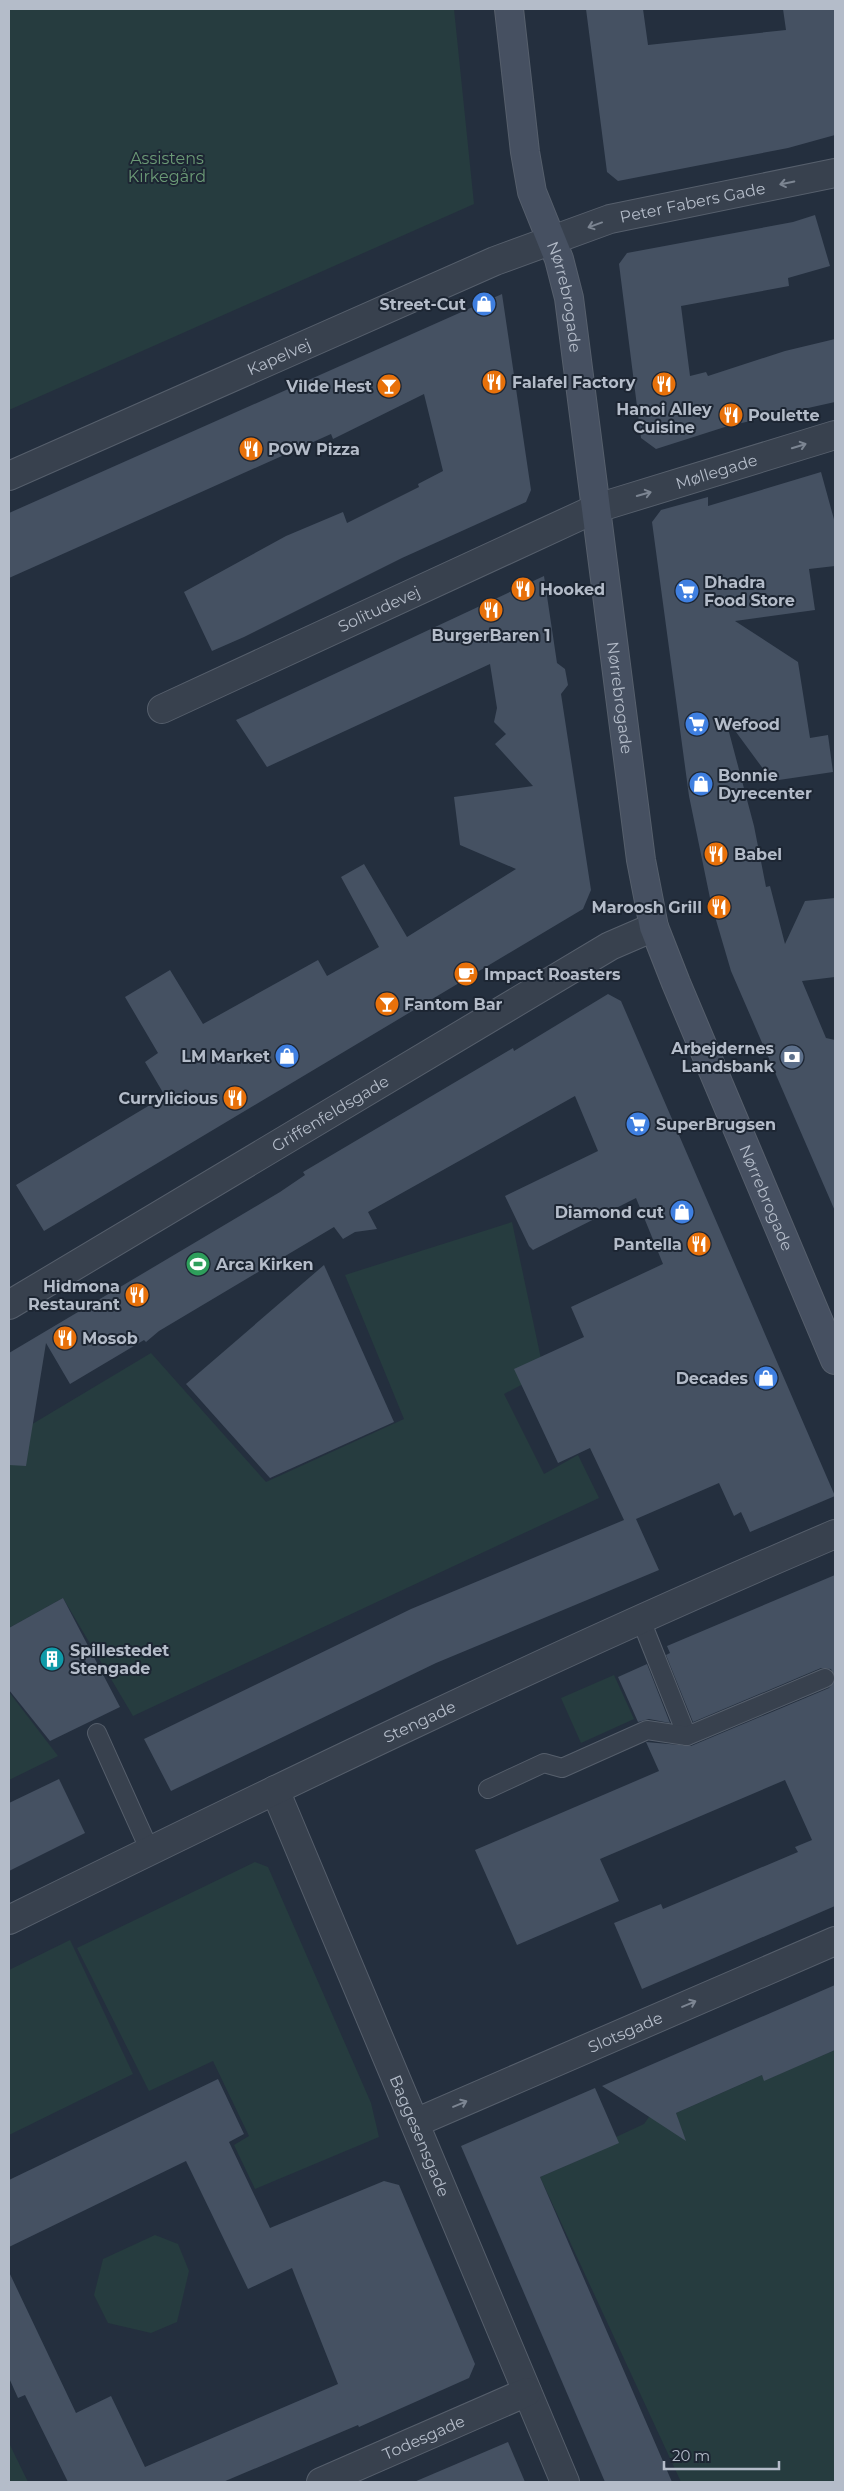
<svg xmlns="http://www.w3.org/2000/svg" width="844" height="2491" font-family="Montserrat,sans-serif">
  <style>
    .green { fill: #263c3f }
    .building { fill: #455162 }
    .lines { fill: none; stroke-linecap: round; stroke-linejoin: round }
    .lane-casing { stroke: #565f6c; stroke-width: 20 }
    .street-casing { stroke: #565f6c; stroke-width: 30 }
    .secondary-casing { stroke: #565f6c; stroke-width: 30 }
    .lane { stroke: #38414e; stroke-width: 18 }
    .street { stroke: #38414e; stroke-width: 28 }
    .secondary { stroke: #465061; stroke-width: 28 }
    .oneway { stroke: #7c8592 }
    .labels { text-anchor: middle; stroke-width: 4; stroke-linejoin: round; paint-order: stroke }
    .park-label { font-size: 16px; fill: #6b9a76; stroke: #1d2633 }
    .street-label { font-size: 16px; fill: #b4bcc9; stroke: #1d2633 }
    .poi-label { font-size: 16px; font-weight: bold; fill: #b4bcc9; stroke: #1d2633; text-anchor: start }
  </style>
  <rect width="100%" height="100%" fill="#242f3e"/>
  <g class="green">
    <path d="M9,9H454L474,204L9,410Z"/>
    <path d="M512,1222L544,1373L504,1394L544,1474L578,1455L599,1498L133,1716L63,1598L9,1628V1438L151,1353L266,1482L404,1419L345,1275Z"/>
    <path d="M614,1675L634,1719L581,1743L561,1698Z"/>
    <path d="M9,1692L58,1756L9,1780Z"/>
    <path d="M255,1862L268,1867L371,2103L379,2137L255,2189L234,2145L249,2136L213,2061L149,2091L77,1948Z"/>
    <path d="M70,1940L133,2074L9,2135V1970Z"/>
    <path d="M835,2050V2482H681L540,2177L604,2149L601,2144L644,2124L649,2117L678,2119L676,2113L762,2075L765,2080Z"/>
    <path d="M155,2235L178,2244L189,2271L177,2322L151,2333L108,2323L94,2295L103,2259Z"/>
    <path d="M9,2443L28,2482H9Z"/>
  </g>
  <g class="building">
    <path d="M586,9H643L648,45L786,30L783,9H835V135L788,148L618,181L607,172Z"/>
    <path d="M815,215L830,266L788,278L789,286L681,306L690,376L706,372L708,376L785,351L835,339V402L728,426L656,449L641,438L619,264L627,253L793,222Z"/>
    <path d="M502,294L531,490L526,502L402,558L244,637L212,651L184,592L286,536L343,512L347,523L419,487L418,484L443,471L424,394L333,439L331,434L9,578V513Z"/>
    <path d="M821,472L835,523V566L809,569L815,610L735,621L798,662L810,738L828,735L833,772L772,781L725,717L754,826L766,887L770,886L785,944L805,901L835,898V977L802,981L826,1038L835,1040V1211L731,971L711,903L689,796L652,522L661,510L708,497V506Z"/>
    <path d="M544,576L557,663L565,669L568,685L561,694L591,890L583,909L44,1231L16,1185L165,1096L145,1062L158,1053L125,997L170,970L203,1024L318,960L327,976L379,947L341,877L364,864L407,937L516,869L460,845L454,797L533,786L495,744L506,734L494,722L497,708L490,664L267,767L236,720Z"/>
    <path d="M608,994L621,1001L835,1496L750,1532L741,1512L734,1516L719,1483L636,1519L659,1570L436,1663L171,1791L144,1739L411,1609L624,1520L590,1448L558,1463L514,1369L584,1337L571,1307L663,1264L636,1198L533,1250L529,1246L505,1196L598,1151L575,1096L368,1212L377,1229L355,1232L343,1239L334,1227L159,1331L146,1342L144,1340L70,1384L46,1343L26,1466L9,1465V1353L280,1192L305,1175L303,1172L369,1133L513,1048L514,1051Z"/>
    <path d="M324,1265L394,1422L270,1478L186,1384Z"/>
    <path d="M835,1575V1677L831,1669L821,1668L693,1722L666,1655L670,1653L667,1646Z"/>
    <path d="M63,1598L120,1707L50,1741L9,1690V1628Z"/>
    <path d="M647,1664L670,1723L649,1719L638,1722L618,1677Z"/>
    <path d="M835,1680V1906L642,1989L614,1923L661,1904L663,1909L798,1852L795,1847L812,1840L785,1780L600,1859L619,1901L517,1945L475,1850L659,1771L646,1742L691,1746L829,1688Z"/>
    <path d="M59,1779L85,1833L9,1871V1803Z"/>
    <path d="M835,1985V2050L764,2081L762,2075L676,2113L686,2141L602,2086Z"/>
    <path d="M218,2079L244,2134L229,2142L270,2228L384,2181L399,2185L475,2364L469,2378L359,2427L358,2425L223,2482H68L25,2395L18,2398L9,2378V2272L76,2413L111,2396L145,2467L338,2384L292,2268L248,2289L186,2161L9,2247V2180Z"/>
    <path d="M595,2088L619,2143L540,2177L672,2482H605L461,2146Z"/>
    <path d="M508,2442L525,2482H414Z"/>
  </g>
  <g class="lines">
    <defs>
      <g id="lane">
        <path d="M641,1620L687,1736"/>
        <path d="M97,1733L150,1851"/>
        <path d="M488,1789L544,1763L562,1768L647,1730L687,1736L825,1678"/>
      </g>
      <g id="street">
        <path id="s1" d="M9,476L495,261L610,219L835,173"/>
        <path id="s2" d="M162,709L597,508L835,435"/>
        <path id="s3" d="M9,1305L610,946L654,927"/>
        <path id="s4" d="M275,1790L565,2482"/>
        <path id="s5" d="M9,1920C281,1786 556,1653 835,1534"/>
        <path id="s6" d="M415,2123L835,1941"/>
        <path id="s7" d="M321,2482L527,2392"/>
      </g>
      <g id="secondary">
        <path id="s8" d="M509,9L525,152L532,192L559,259L569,298L641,860L654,927L676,983L835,1360"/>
      </g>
    </defs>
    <use href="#lane" class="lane-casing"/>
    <use href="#street" class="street-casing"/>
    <use href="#secondary" class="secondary-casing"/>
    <use href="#lane" class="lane"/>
    <use href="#street" class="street"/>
    <use href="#secondary" class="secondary"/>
  </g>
  <defs><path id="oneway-shaft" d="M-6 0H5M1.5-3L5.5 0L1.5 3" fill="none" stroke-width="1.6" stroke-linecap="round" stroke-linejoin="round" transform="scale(1.25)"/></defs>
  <g class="oneway">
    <use href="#oneway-shaft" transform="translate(787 183) rotate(168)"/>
    <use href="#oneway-shaft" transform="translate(595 225) rotate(160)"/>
    <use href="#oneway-shaft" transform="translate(799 446) rotate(-17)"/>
    <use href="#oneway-shaft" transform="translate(644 494) rotate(-16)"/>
    <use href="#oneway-shaft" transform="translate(689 2004) rotate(-23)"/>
    <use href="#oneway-shaft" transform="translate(460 2104) rotate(-23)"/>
  </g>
  <defs>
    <symbol id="shop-disc" viewBox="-11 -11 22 22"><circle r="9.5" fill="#3f7fe0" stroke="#1d2633"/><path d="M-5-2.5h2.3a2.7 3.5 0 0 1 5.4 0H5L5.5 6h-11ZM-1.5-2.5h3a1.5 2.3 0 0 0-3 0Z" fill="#fff"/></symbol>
    <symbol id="restaurant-disc" viewBox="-11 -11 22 22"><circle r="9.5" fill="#e8710a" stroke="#1d2633"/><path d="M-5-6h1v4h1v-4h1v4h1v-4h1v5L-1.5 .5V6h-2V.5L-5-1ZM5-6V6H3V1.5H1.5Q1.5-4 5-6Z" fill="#fff"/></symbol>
    <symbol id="bar-disc" viewBox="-11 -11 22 22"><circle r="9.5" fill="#e8710a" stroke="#1d2633"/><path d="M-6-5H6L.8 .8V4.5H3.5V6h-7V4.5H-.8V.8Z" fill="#fff"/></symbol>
    <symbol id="supermarket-disc" viewBox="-11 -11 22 22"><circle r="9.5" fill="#3f7fe0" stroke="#1d2633"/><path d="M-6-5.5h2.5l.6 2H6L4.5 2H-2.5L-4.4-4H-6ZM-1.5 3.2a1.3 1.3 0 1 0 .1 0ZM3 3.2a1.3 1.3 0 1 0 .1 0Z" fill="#fff"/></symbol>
    <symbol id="cafe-disc" viewBox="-11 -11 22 22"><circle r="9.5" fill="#e8710a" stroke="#1d2633"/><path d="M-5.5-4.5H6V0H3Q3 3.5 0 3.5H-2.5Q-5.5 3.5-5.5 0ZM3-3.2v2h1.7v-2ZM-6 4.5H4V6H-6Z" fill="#fff"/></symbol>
    <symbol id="bank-disc" viewBox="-11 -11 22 22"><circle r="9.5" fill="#5c6f8a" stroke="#1d2633"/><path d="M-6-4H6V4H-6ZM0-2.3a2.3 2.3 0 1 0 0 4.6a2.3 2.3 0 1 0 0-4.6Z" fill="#fff"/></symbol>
    <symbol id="stadium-disc" viewBox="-11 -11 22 22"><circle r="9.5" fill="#2e9e5b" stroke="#1d2633"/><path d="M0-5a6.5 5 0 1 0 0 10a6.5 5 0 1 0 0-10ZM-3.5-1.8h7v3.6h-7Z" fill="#fff"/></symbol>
    <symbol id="building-disc" viewBox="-11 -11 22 22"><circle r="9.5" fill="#0f9aa8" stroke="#1d2633"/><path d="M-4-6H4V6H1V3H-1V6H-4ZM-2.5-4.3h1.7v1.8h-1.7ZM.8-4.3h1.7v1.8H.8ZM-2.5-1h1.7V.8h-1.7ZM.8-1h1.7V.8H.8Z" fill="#fff"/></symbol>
  </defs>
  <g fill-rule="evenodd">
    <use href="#shop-disc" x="470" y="290" width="28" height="28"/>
    <use href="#restaurant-disc" x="480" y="368" width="28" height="28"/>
    <use href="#restaurant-disc" x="650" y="370" width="28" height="28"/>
    <use href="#bar-disc" x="375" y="372" width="28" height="28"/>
    <use href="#restaurant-disc" x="717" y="401" width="28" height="28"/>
    <use href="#restaurant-disc" x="237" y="435" width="28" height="28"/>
    <use href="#restaurant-disc" x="509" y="575" width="28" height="28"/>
    <use href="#supermarket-disc" x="673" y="577" width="28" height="28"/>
    <use href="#restaurant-disc" x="477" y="596" width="28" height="28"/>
    <use href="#supermarket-disc" x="683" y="710" width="28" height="28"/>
    <use href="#shop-disc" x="687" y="770" width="28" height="28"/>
    <use href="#restaurant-disc" x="702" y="840" width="28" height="28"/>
    <use href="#restaurant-disc" x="705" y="893" width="28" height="28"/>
    <use href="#cafe-disc" x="452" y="960" width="28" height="28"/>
    <use href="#bar-disc" x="373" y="990" width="28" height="28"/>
    <use href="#shop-disc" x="273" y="1042" width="28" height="28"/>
    <use href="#bank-disc" x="778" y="1043" width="28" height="28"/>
    <use href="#restaurant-disc" x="221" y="1084" width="28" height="28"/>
    <use href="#supermarket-disc" x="624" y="1110" width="28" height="28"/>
    <use href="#shop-disc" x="668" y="1198" width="28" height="28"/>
    <use href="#restaurant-disc" x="685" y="1230" width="28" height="28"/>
    <use href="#stadium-disc" x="184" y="1250" width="28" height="28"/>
    <use href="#restaurant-disc" x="123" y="1281" width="28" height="28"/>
    <use href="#restaurant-disc" x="51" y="1324" width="28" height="28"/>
    <use href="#shop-disc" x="752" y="1364" width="28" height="28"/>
    <use href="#building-disc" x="38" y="1645" width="28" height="28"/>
  </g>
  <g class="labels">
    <g class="park-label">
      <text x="167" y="164">Assistens<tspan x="167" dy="18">Kirkegård</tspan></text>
    </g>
    <g class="street-label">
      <text dy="6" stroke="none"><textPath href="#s1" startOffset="738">Peter Fabers Gade</textPath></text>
      <text dy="6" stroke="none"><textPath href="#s8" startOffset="295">Nørrebrogade</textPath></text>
      <text dy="6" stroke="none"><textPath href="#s1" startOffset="295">Kapelvej</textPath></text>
      <text dy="6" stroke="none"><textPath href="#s2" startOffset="604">Møllegade</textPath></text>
      <text dy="6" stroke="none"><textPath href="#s2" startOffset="239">Solitudevej</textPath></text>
      <text dy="6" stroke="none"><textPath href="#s8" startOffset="700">Nørrebrogade</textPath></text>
      <text dy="6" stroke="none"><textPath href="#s3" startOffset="374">Griffenfeldsgade</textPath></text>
      <text dy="6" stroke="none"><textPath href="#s8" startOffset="1225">Nørrebrogade</textPath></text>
      <text dy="6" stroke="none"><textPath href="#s5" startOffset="456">Stengade</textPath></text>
      <text dy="6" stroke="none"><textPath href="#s6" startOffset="229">Slotsgade</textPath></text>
      <text dy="6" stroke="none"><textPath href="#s4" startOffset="375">Baggesensgade</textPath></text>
      <text dy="6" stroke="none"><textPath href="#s7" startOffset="112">Todesgade</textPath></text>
    </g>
    <g class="poi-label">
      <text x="466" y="310" text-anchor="end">Street-Cut</text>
      <text x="512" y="388">Falafel Factory</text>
      <text x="372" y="392" text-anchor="end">Vilde Hest</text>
      <text x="664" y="415" text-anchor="middle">Hanoi Alley<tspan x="664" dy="18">Cuisine</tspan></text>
      <text x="748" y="421">Poulette</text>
      <text x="268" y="455">POW Pizza</text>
      <text x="704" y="588">Dhadra<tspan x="704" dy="18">Food Store</tspan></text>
      <text x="540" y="595">Hooked</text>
      <text x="491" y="641" text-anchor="middle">BurgerBaren 1</text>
      <text x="714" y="730">Wefood</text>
      <text x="718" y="781">Bonnie<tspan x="718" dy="18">Dyrecenter</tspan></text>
      <text x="734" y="860">Babel</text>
      <text x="702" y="913" text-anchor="end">Maroosh Grill</text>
      <text x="484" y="980">Impact Roasters</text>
      <text x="404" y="1010">Fantom Bar</text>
      <text x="774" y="1054" text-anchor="end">Arbejdernes<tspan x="774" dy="18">Landsbank</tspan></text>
      <text x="270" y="1062" text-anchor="end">LM Market</text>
      <text x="218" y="1104" text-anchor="end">Currylicious</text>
      <text x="656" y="1130">SuperBrugsen</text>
      <text x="664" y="1218" text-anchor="end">Diamond cut</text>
      <text x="682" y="1250" text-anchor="end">Pantella</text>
      <text x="216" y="1270">Arca Kirken</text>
      <text x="120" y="1292" text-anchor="end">Hidmona<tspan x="120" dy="18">Restaurant</tspan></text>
      <text x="82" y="1344">Mosob</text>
      <text x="748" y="1384" text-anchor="end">Decades</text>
      <text x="70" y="1656">Spillestedet<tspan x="70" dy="18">Stengade</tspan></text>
    </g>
  </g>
  <rect width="844" height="2491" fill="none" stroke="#b4bcc9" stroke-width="20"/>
  <path d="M664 2461v8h115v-8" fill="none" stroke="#b4bcc9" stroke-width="2.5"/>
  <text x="672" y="2461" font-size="15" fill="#b4bcc9" stroke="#1d2633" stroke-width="4" paint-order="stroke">20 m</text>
</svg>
